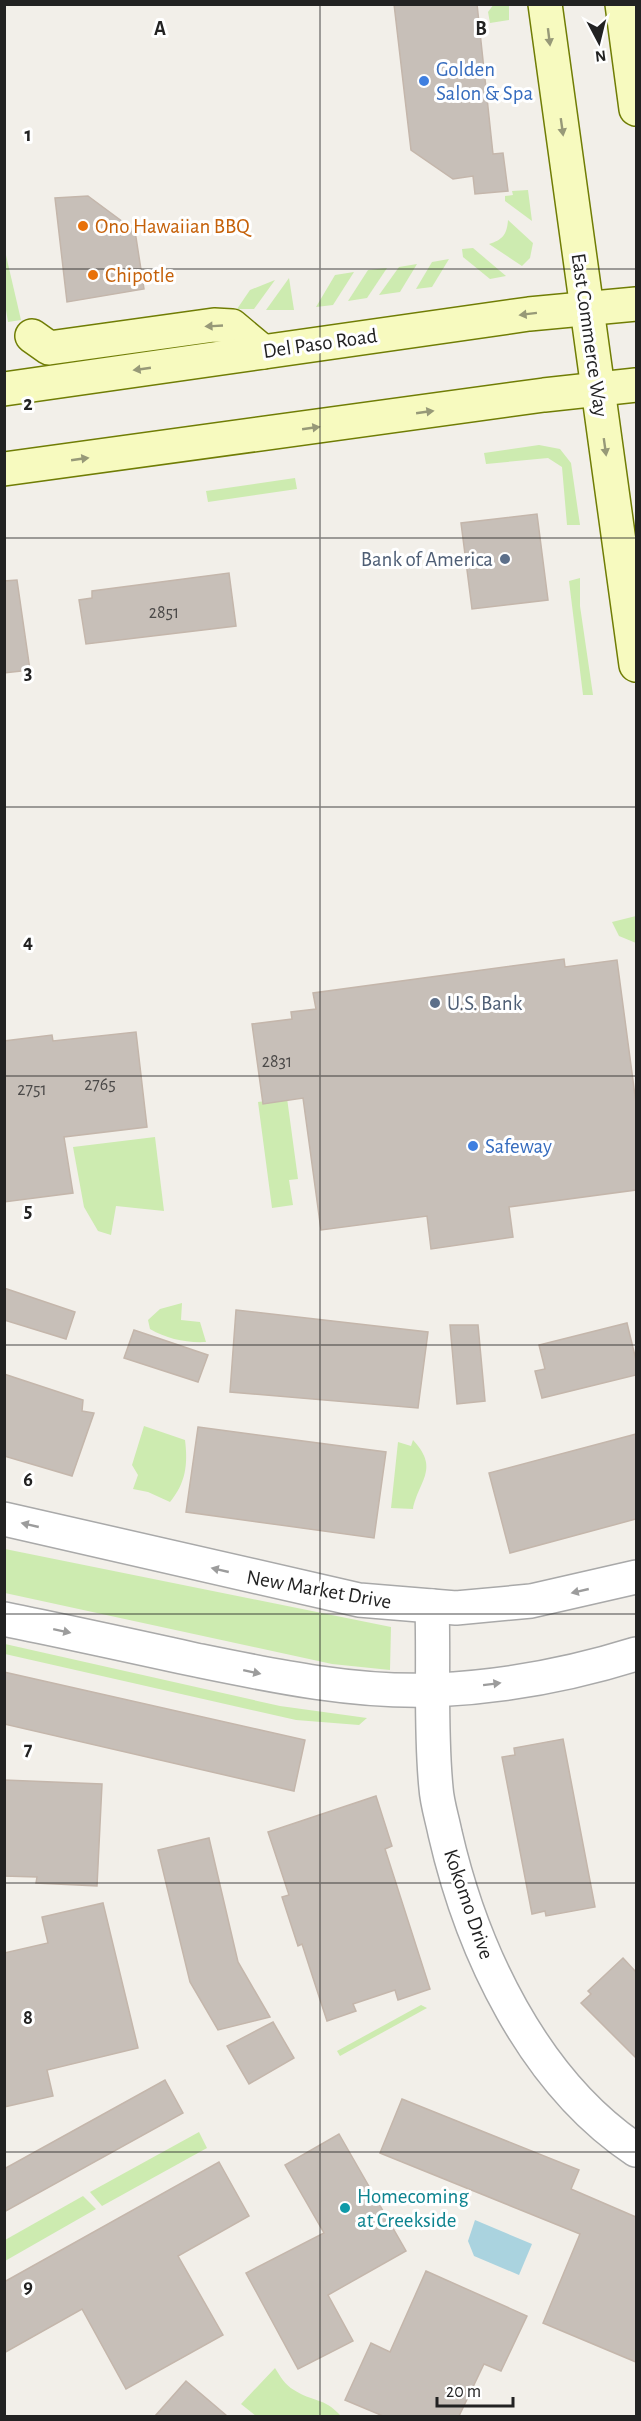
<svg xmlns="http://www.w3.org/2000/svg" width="641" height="2421" font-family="'Alegreya Sans',sans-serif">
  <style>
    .grass { fill: #cdebb0 }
    .water { fill: #aad3df }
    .building { fill: #c7bfb8; stroke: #c4b6ab; stroke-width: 1.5 }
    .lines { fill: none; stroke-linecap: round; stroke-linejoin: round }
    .tertiary-casing { stroke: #a9a9a9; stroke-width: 36 }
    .secondary-casing { stroke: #707d05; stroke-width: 36 }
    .tertiary { stroke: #fff; stroke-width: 33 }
    .secondary { stroke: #f7fabf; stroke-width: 33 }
    .oneway { fill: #979978 }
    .oneway2 { fill: #9c9c9c }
    .grid { fill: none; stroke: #222; stroke-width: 1.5; stroke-opacity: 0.55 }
    .shop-dot { fill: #3f7fe0; stroke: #fff; stroke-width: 2 }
    .food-dot { fill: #e8710a; stroke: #fff; stroke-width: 2 }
    .service-dot { fill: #5c6f8a; stroke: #fff; stroke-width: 2 }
    .culture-dot { fill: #0f9aa8; stroke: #fff; stroke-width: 2 }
    .labels { text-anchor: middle; stroke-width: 6; stroke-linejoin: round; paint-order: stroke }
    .number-label { font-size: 18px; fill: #4b4948 }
    .shop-label { font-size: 21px; fill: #366cbe; stroke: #fff; text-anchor: start }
    .food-label { font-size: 21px; fill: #c56008; stroke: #fff; text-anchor: start }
    .street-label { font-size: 21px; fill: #222; stroke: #fff }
    .service-label { font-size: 21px; fill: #4e5e75; stroke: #fff; text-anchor: end }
    .culture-label { font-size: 21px; fill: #0d838f; stroke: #fff; text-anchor: start }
    .grid-label { font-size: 20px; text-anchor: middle; font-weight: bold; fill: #222; stroke: #fff; stroke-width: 6; stroke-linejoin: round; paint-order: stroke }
  </style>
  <rect width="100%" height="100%" fill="#f2efe9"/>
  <g class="grass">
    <path d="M494,4L509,5V20L490,23L488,12Z"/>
    <path d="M528,190L532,221L505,201V196L513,195L512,191Z"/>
    <path d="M508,220L533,243L530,258L522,266L489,244C502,240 507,235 508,220Z"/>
    <path d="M473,248L506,276L490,279L463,257L462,249Z"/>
    <path d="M5,251L21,320L8,322L5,304Z"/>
    <path d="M449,259L432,287L416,289L432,262Z"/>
    <path d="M417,264L400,292L379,295L399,267Z"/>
    <path d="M387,268L367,298L348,301L368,270Z"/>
    <path d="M354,272L333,305L316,307L335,275Z"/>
    <path d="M289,278L294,310H266Z"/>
    <path d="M275,280L254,309H237L250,290Z"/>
    <path d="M539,445L560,449L571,463L580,525H567L562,467L548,458L486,464L484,453Z"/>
    <path d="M295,478L297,489L208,502L206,491Z"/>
    <path d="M580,578V606L593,695H583L569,581Z"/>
    <path d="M636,916V943L619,936L612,922Z"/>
    <path d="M287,1098L298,1179L289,1180L293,1205L272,1208L258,1102Z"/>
    <path d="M155,1137L164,1211L116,1206L111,1235L98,1231L84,1207L73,1147Z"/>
    <path d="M182,1303L181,1320L200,1322L206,1342C186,1343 167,1339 150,1329L148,1320L160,1309Z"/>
    <path d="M144,1426L185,1440C188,1464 186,1483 170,1502L148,1492L133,1489L138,1475L132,1465Z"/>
    <path d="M413,1440C440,1469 419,1480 413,1509L391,1508L398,1442L411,1446Z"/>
    <path d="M5,1549L391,1627L390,1670L332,1664L5,1593Z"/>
    <path d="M5,1644L280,1706L367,1718L359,1725L296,1720L5,1654Z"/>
    <path d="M421,2005L427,2008L340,2056L337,2051Z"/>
    <path d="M199,2132L207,2148L102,2206L90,2192Z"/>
    <path d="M83,2196L96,2209L5,2261V2240Z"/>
    <path d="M275,2368C280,2376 285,2385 294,2390C312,2402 324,2397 341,2416H256L241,2404Z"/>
  </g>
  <path class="water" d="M475,2220L532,2244L519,2275L474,2256L468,2241Z"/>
  <g class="building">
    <path d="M394,4H477L493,154L503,153L508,191L475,194L473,176L453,179L411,150Z"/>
    <path d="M88,196L135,231L144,289L67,302L55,198Z"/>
    <path d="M537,514L548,600L472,609L461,523Z"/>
    <path d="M229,573L236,626L86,644L79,600L92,598V591Z"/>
    <path d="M17,580L30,670L4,673V581Z"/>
    <path d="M564,959L565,967L617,960L636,1103V1190L509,1207L513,1237L431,1249L427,1216L321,1230L303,1098L263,1104L252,1024L292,1019L291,1012L316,1009L313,993Z"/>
    <path d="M136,1032L147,1127L64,1137L73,1193L4,1202V1041L52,1035L53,1041Z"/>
    <path d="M4,1288L75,1312L66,1339L4,1320Z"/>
    <path d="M236,1310L428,1332L418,1408L230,1392Z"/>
    <path d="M627,1323L636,1360V1375L542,1398L535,1371L545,1369L539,1345Z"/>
    <path d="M450,1325H478L485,1401L457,1404Z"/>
    <path d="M134,1330L208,1355L198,1382L124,1358Z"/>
    <path d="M4,1374L83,1400L82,1411L94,1413L72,1476L4,1456Z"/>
    <path d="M198,1427L386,1452L374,1538L186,1512Z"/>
    <path d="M636,1434V1519L510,1553L489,1473Z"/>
    <path d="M4,1672L305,1740L294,1791L4,1724Z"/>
    <path d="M563,1739L595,1907L546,1916L545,1911L532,1914L502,1757L515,1755L514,1748Z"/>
    <path d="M4,1780L102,1784L97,1886L36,1883L37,1877L4,1876Z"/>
    <path d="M376,1796L392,1846L385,1849L430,1989L398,2000L395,1990L353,2004L356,2011L327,2021L302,1944L298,1946L282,1897L289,1895L268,1832Z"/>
    <path d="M209,1838L238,1962L270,2017L218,2030L190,1982L158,1850Z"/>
    <path d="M103,1903L138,2048L47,2070L53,2096L4,2107V1953L48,1943L42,1917Z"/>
    <path d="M623,1958L636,1972V2058L581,2003L591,1994L588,1991Z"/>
    <path d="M273,2022L294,2058L249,2084L227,2046Z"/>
    <path d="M165,2080L183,2113L4,2212V2169Z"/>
    <path d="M402,2099L579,2170L571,2189L636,2217V2362L543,2323L580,2234L380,2153Z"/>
    <path d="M339,2134L406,2251L328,2295L353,2341L298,2369L246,2273L324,2233L285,2165Z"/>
    <path d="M219,2162L249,2216L178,2256L223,2335L126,2389L82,2309L4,2353V2282Z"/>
    <path d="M426,2271L527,2316L501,2371L484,2364L459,2416H383L345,2400L371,2343L390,2352Z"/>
    <path d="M186,2381L227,2416H155Z"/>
  </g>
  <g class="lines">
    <defs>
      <g id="tertiary">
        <path d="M4,1519L359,1600L456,1608L531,1601L636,1577"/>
        <path d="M432,1606C434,1667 430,1728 436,1788C437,1803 442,1818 445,1833C472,1951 533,2081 636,2150"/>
        <path d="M4,1619C68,1632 132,1646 196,1660C274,1676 355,1693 435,1690C503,1687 572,1674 636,1654"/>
      </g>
      <g id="secondary">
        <path d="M545,4L636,665"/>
        <path d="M622,4L636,109"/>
        <path d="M32,336L49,348L214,325L232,326L263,352"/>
        <path d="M4,389L529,314L636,304"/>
        <path d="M4,469L544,395L636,385"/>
      </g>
    </defs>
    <use href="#tertiary" class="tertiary-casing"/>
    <use href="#secondary" class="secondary-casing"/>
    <use href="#tertiary" class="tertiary"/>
    <use href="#secondary" class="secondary"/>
  </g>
  <defs><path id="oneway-solid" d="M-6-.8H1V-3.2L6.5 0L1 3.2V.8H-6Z" transform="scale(1.5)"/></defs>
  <g class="oneway">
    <use href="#oneway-solid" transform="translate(549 37) rotate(83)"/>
    <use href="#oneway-solid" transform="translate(562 127) rotate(82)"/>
    <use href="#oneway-solid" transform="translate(528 314) rotate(173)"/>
    <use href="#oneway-solid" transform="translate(214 326) rotate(177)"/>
    <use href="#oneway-solid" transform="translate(142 369) rotate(172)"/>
    <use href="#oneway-solid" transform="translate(425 412) rotate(-8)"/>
    <use href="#oneway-solid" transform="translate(311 428) rotate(-8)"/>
    <use href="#oneway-solid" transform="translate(605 447) rotate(82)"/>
    <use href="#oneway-solid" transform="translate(80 459) rotate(-8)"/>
  </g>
  <g class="oneway2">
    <use href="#oneway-solid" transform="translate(30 1525) rotate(-167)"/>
    <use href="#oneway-solid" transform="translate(220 1570) rotate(-167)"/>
    <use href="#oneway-solid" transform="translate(580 1591) rotate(167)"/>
    <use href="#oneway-solid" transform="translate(62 1631) rotate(12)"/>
    <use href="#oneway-solid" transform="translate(252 1672) rotate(12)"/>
    <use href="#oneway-solid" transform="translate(492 1684) rotate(-7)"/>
  </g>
  <path class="grid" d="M320,4V2416M4,269H636M4,538H636M4,807H636M4,1076H636M4,1345H636M4,1614H636M4,1883H636M4,2152H636"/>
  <g class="shop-dot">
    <circle cx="424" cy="81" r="6"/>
    <circle cx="473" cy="1146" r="6"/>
  </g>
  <g class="food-dot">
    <circle cx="83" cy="226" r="6"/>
    <circle cx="93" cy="275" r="6"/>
  </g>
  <g class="service-dot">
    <circle cx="505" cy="559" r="6"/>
    <circle cx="435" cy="1003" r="6"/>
  </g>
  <circle class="culture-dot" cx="345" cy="2208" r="6"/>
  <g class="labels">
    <g class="number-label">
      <text x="164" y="618">2851</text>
      <text x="277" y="1067">2831</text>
      <text x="100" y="1090">2765</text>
      <text x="32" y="1095">2751</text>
    </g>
    <g class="shop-label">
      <text x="436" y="76">Golden<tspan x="436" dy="24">Salon &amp; Spa</tspan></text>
      <text x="485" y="1153">Safeway</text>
    </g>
    <g class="food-label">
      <text x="95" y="233">Ono Hawaiian BBQ</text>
      <text x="105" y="282">Chipotle</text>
    </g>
    <g class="street-label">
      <text transform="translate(590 335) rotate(82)" y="7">East Commerce Way</text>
      <text transform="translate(320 343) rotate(-8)" y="7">Del Paso Road</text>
      <text transform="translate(319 1589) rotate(10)" y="7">New Market Drive</text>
      <text transform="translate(469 1904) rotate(71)" y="7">Kokomo Drive</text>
    </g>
    <g class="service-label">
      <text x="493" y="566">Bank of America</text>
      <text x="447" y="1010" text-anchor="start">U.S. Bank</text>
    </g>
    <g class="culture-label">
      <text x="357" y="2203">Homecoming<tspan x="357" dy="24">at Creekside</tspan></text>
    </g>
  </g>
  <g class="grid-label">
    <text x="160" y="35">A</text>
    <text x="481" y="35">B</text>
    <text x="28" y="141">1</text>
    <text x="28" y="410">2</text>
    <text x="28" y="679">3</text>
    <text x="28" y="948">4</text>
    <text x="28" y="1217">5</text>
    <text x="28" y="1486">6</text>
    <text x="28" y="1755">7</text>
    <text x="28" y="2024">8</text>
    <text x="28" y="2293">9</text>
  </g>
  <rect width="641" height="2421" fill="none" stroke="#222222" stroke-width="12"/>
  <g transform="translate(599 42) rotate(173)" stroke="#ffffff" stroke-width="4.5" paint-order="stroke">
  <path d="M0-4.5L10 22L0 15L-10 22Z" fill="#222222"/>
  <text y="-9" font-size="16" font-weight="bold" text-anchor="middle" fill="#222222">N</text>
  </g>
  <path d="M437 2397v9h76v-9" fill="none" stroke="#222222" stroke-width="3"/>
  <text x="446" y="2397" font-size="18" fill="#222222" stroke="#ffffff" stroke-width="4.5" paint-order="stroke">20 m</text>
</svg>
